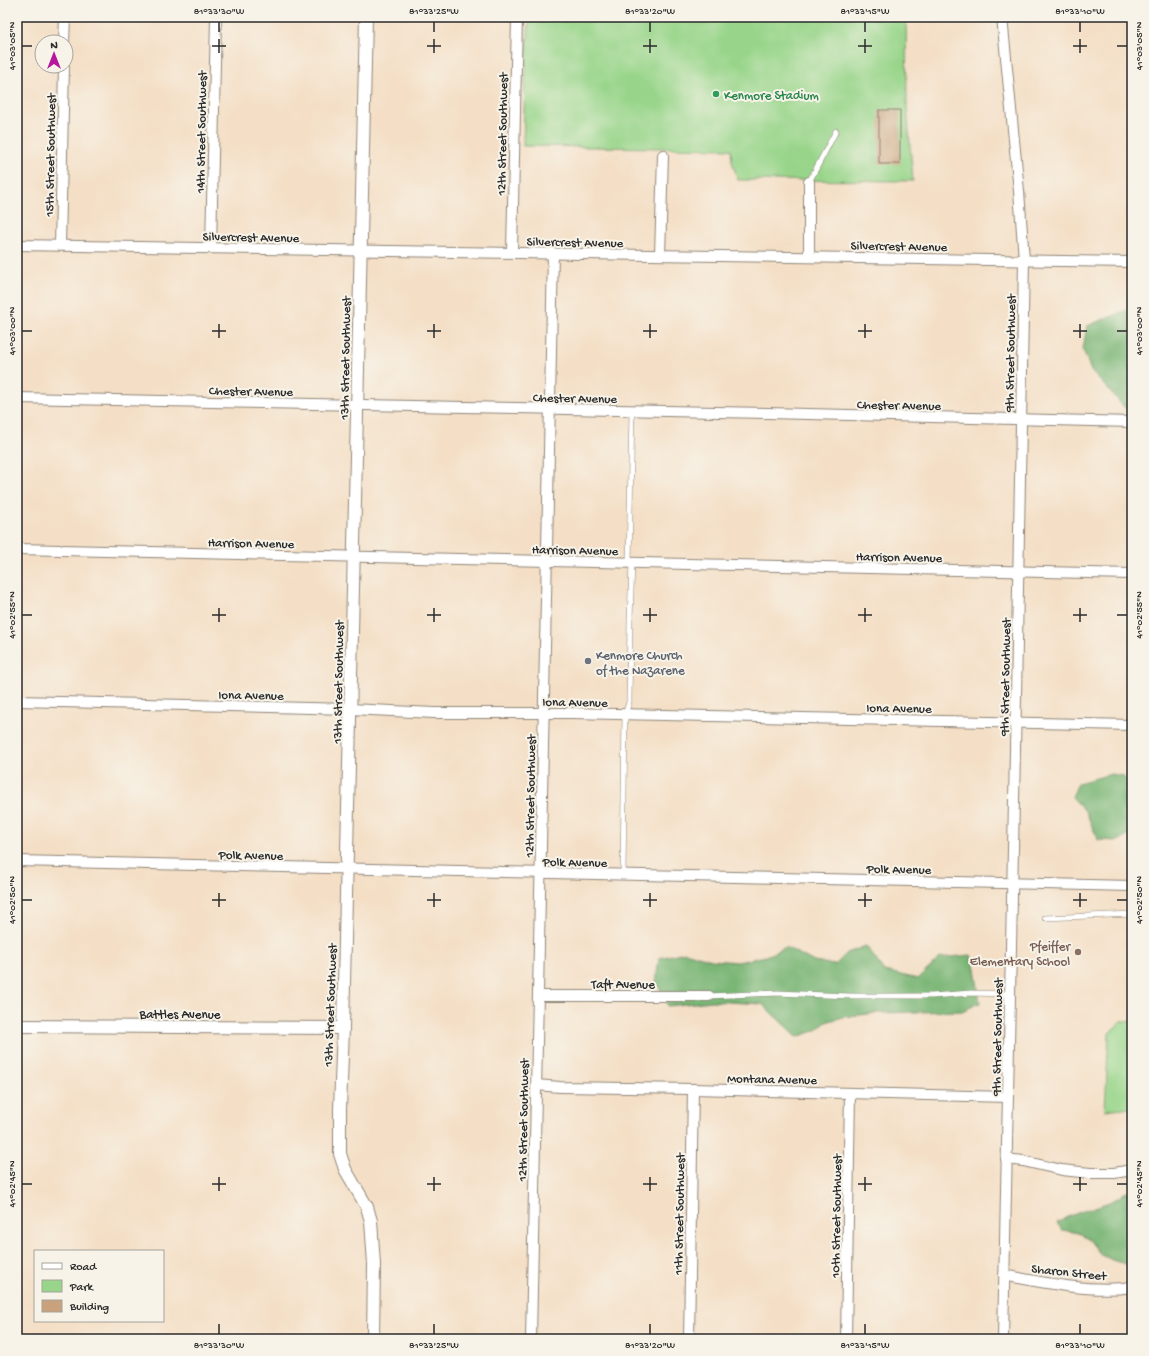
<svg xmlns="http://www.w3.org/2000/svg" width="1149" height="1356" font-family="'Gochi Hand',sans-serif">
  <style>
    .green { fill: #98d58a; stroke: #62805a }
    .forest { fill: #7ab676; stroke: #527050 }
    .building { fill: #c9a17c }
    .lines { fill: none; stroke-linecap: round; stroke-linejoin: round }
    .service-casing { stroke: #908578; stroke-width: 6 }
    .minor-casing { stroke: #908578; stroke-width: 12 }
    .tertiary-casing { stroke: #908578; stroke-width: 14 }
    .service { stroke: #fff; stroke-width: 5 }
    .minor { stroke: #fff; stroke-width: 10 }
    .tertiary { stroke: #fff; stroke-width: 12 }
    .ticks { fill: none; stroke: #2b2b2b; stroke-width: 1.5 }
    .leisure-dot { fill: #2e9e5b; stroke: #f7f3e8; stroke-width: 1.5 }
    .worship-dot { fill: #6b7280; stroke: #f7f3e8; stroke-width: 1.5 }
    .education-dot { fill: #8d6e63; stroke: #f7f3e8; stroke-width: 1.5 }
    .labels { text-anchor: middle; stroke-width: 4; stroke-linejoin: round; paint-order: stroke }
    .leisure-label { font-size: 13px; fill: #27864d; stroke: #f7f3e8; text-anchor: start }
    .street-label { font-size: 13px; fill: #2b2b2b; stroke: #f7f3e8 }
    .worship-label { font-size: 13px; fill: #5b616d; stroke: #f7f3e8; text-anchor: start }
    .education-label { font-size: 13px; fill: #785e54; stroke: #f7f3e8; text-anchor: end }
    .neatline { fill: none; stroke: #2b2b2b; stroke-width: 1.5 }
    .ticks-label { font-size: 10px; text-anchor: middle; fill: #2b2b2b }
  </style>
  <rect width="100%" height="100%" fill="#f7f3e8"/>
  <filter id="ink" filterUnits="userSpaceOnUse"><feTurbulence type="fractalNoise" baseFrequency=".025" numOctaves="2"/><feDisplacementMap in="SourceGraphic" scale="8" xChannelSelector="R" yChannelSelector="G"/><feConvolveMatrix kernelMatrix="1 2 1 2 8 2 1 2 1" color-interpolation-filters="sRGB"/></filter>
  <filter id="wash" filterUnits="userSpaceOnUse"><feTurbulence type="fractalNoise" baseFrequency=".012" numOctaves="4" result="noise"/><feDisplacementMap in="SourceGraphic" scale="16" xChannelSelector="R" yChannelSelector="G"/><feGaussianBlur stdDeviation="0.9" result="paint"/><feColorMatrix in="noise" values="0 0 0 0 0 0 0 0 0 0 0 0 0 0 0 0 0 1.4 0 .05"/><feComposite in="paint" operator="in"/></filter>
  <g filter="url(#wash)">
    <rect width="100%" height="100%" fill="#f4dfc6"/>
    <g class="green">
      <path d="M529,17H906L907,107L913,181L738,180L732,162L731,149L523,146L525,80Z"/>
      <path d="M1122,1021H1132V1107L1105,1110L1109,1033Z"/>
    </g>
    <g class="forest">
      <path d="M1132,308V410L1128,411L1091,371L1083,349L1087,326Z"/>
      <path d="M1111,774L1123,776L1132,787V834L1118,841L1098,840L1086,812L1072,797L1078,783Z"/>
      <path d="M866,946L884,971L918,979L940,958L971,955L975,968L980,1003L962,1011L876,1013L843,1017L826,1022L817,1030L797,1037L762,1004L712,1001L668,1006L656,981L659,958L685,952L712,960L738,962L766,956L786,947L814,962L835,965L847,953Z"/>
      <path d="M1130,1190L1132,1191V1266L1112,1260L1100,1254L1088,1238L1079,1233L1062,1230L1057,1223C1075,1212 1095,1208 1114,1200C1120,1197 1124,1192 1130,1190Z"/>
    </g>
    <g id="blocks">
      <rect class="building" x="879" y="110" width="21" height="54"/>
    </g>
  </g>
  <g filter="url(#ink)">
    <use href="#blocks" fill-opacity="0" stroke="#908578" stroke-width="1"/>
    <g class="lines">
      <defs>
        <g id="service">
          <path d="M809,182L836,131"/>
          <path d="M629,563L632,411"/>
          <path d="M623,875L625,715L629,702L630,619L632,563"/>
          <path d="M1045,918L1132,914"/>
          <path d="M709,996L777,993L850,996H932L971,993L1010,994"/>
        </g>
        <g id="minor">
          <path d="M1002,17L1019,191L1024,260L1015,751L1003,1339"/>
          <path d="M64,42L65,17"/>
          <path d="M809,182V257"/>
          <path d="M17,245L583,254L1132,262"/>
          <path d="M60,245L64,66"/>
          <path d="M211,248L216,17"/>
          <path d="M512,252L517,17"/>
          <path d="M660,255L663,155"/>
          <path d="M17,398L767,413L1132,422"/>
          <path d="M17,549L1132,574"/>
          <path d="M17,701L350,709L434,713H570L1132,725"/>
          <path d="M17,861L1132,886"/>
          <path d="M538,996H709"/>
          <path d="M536,1085L560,1087L693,1089L1008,1097"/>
          <path d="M1006,1159L1023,1161L1062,1170L1090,1173H1114L1132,1170"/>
          <path d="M1004,1275C1043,1283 1093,1293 1132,1287"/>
          <path d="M531,1339L553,253"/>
          <path d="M689,1339L693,1089"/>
          <path d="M846,1339L850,1093"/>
        </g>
        <g id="tertiary">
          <path d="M366,17L343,1028L340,1109V1154L345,1169L367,1207L371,1221L374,1264L373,1339"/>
          <path d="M17,1026L343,1028"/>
        </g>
      </defs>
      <use href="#service" class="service-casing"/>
      <use href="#minor" class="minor-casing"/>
      <use href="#tertiary" class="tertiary-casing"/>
      <use href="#service" class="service"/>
      <use href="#minor" class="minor"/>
      <use href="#tertiary" class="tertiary"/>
    </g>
  </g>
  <path class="ticks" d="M219,22V32M434,22V32M650,22V32M865,22V32M1080,22V32M219,39V53M434,39V53M650,39V53M865,39V53M1080,39V53M22,46H32M212,46H226M427,46H441M643,46H657M858,46H872M1073,46H1087M1117,46H1127M219,324V338M434,324V338M650,324V338M865,324V338M1080,324V338M22,331H32M212,331H226M427,331H441M643,331H657M858,331H872M1073,331H1087M1117,331H1127M219,608V622M434,608V622M650,608V622M865,608V622M1080,608V622M22,615H32M212,615H226M427,615H441M643,615H657M858,615H872M1073,615H1087M1117,615H1127M219,893V907M434,893V907M650,893V907M865,893V907M1080,893V907M22,900H32M212,900H226M427,900H441M643,900H657M858,900H872M1073,900H1087M1117,900H1127M219,1177V1191M434,1177V1191M650,1177V1191M865,1177V1191M1080,1177V1191M22,1184H32M212,1184H226M427,1184H441M643,1184H657M858,1184H872M1073,1184H1087M1117,1184H1127M219,1324V1334M434,1324V1334M650,1324V1334M865,1324V1334M1080,1324V1334"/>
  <circle class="leisure-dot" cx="716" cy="94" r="4"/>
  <circle class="worship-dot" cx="588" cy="661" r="4"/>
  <circle class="education-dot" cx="1078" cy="952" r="4"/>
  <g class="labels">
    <g class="leisure-label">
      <text x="724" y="99">Kenmore Stadium</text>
    </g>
    <g class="street-label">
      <text transform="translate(200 132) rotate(-89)" y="5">14th Street Southwest</text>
      <text transform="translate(501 134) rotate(-89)" y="5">12th Street Southwest</text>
      <text transform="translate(49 155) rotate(-89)" y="5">15th Street Southwest</text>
      <text transform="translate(251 236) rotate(1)" y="5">Silvercrest Avenue</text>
      <text transform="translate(575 241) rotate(1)" y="5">Silvercrest Avenue</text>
      <text transform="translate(899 245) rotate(1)" y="5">Silvercrest Avenue</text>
      <text transform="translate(1009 353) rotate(-89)" y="5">9th Street Southwest</text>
      <text transform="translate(344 358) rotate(-89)" y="5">13th Street Southwest</text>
      <text transform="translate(251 390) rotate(1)" y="5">Chester Avenue</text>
      <text transform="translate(575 397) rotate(1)" y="5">Chester Avenue</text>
      <text transform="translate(899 404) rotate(1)" y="5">Chester Avenue</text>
      <text transform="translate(251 542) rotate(1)" y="5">Harrison Avenue</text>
      <text transform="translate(575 549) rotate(1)" y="5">Harrison Avenue</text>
      <text transform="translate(899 556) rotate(1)" y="5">Harrison Avenue</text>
      <text transform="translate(1004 677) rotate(-89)" y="5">9th Street Southwest</text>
      <text transform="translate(337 682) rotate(-89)" y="5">13th Street Southwest</text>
      <text transform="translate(251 694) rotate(1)" y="5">Iona Avenue</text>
      <text transform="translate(575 701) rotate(1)" y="5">Iona Avenue</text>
      <text transform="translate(899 707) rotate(1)" y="5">Iona Avenue</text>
      <text transform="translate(529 796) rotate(-89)" y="5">12th Street Southwest</text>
      <text transform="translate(251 854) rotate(1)" y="5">Polk Avenue</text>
      <text transform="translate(575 861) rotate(1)" y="5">Polk Avenue</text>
      <text transform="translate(899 868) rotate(1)" y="5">Polk Avenue</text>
      <text x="623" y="988">Taft Avenue</text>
      <text transform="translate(329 1005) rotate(-88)" y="5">13th Street Southwest</text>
      <text x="180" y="1018">Battles Avenue</text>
      <text transform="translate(996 1037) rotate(-89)" y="5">9th Street Southwest</text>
      <text transform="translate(772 1078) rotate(1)" y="5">Montana Avenue</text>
      <text transform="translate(522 1120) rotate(-89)" y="5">12th Street Southwest</text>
      <text transform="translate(678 1214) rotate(-89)" y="5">11th Street Southwest</text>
      <text transform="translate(835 1216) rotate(-89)" y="5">10th Street Southwest</text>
      <text transform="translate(1069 1271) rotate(6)" y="5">Sharon Street</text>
    </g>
    <g class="worship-label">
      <text x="596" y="659">Kenmore Church<tspan x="596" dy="15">of the Nazarene</tspan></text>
    </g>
    <g class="education-label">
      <text x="1070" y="950">Pfeiffer<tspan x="1070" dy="15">Elementary School</tspan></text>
    </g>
  </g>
  <rect width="1149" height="1356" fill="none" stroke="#f7f3e8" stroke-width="44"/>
  <rect x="34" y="1250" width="130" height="72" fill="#f7f3e8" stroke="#a5a39c"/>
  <rect x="42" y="1263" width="20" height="6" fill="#ffffff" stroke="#a5a39c"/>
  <text x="70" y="1270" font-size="12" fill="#2b2b2b">Road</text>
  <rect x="42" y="1280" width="20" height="12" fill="#98d58a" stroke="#a5a39c"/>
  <text x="70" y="1290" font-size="12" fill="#2b2b2b">Park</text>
  <rect x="42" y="1300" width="20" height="12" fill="#c9a17c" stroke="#a5a39c"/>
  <text x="70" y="1310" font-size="12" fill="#2b2b2b">Building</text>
  <g transform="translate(54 54)"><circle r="19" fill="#f7f3e8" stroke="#a5a39c"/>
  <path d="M0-3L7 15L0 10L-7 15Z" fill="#b5179e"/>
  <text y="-6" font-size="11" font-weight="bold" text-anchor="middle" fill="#2b2b2b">N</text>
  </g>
  <rect x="22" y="22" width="1105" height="1312" class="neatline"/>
  <g class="ticks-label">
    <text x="219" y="14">81°33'30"W</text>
    <text x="434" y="14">81°33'25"W</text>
    <text x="650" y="14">81°33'20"W</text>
    <text x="865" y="14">81°33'15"W</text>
    <text x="1080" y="14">81°33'10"W</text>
    <text transform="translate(11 46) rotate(-90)" y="4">41°03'05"N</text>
    <text transform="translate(1138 46) rotate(-90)" y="4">41°03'05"N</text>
    <text transform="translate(11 331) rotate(-90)" y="4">41°03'00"N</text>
    <text transform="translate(1138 331) rotate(-90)" y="4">41°03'00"N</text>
    <text transform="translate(11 615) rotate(-90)" y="4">41°02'55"N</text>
    <text transform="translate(1138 615) rotate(-90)" y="4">41°02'55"N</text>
    <text transform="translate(11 900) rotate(-90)" y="4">41°02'50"N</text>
    <text transform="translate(1138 900) rotate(-90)" y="4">41°02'50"N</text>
    <text transform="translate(11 1184) rotate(-90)" y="4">41°02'45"N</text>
    <text transform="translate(1138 1184) rotate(-90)" y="4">41°02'45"N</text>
    <text x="219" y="1348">81°33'30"W</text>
    <text x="434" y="1348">81°33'25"W</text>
    <text x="650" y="1348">81°33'20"W</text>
    <text x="865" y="1348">81°33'15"W</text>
    <text x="1080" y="1348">81°33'10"W</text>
  </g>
</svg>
